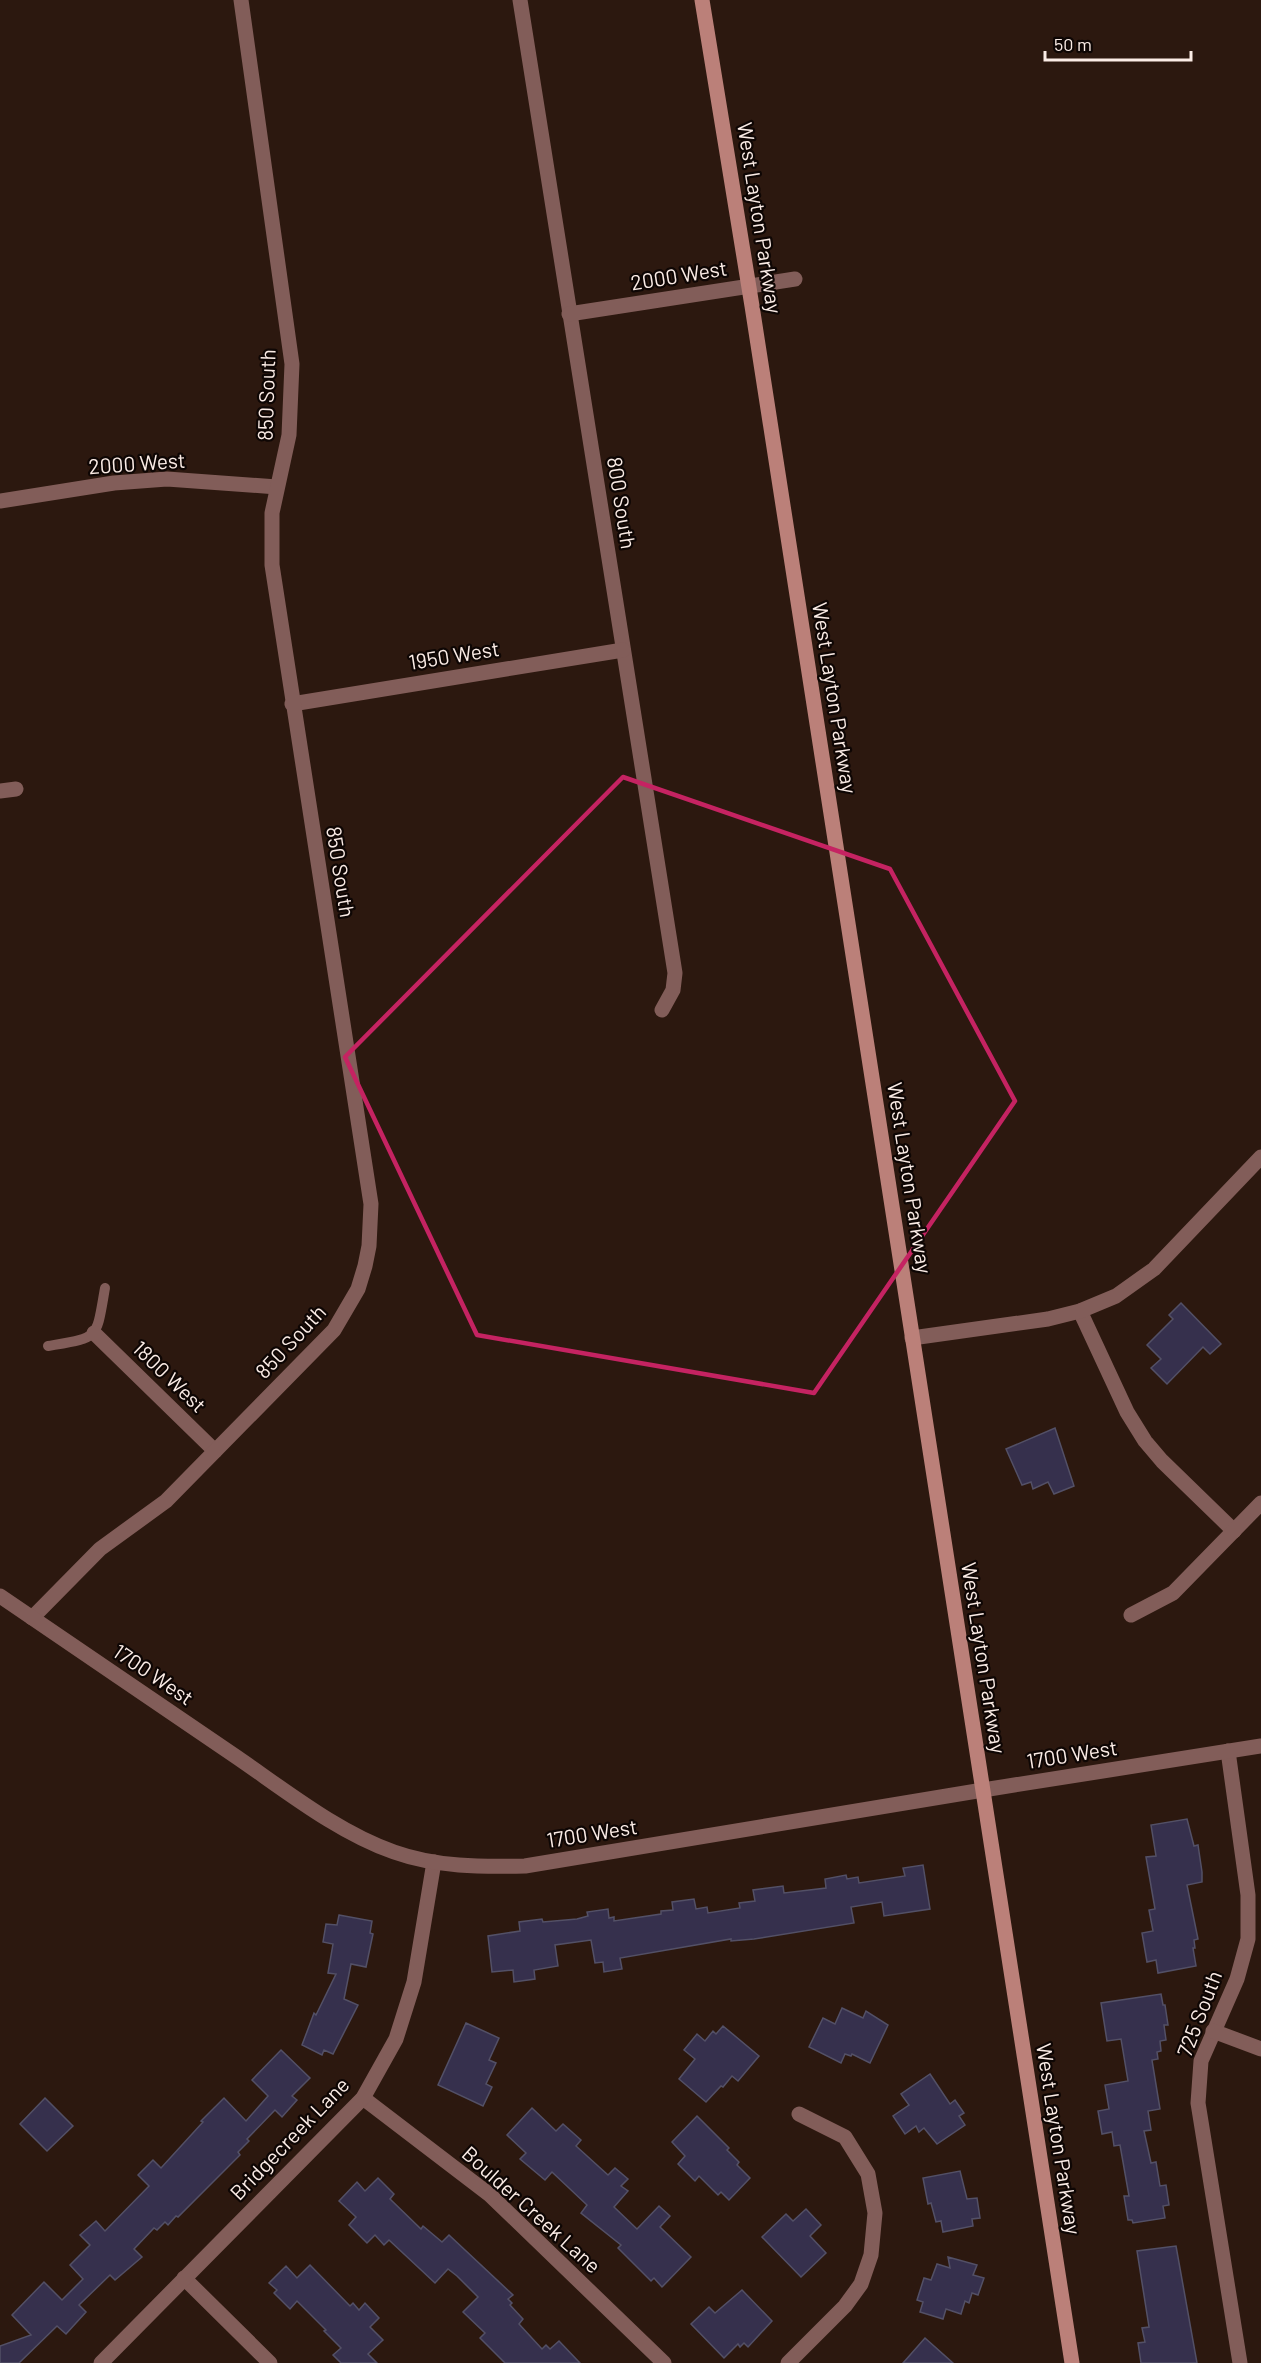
<svg xmlns="http://www.w3.org/2000/svg" width="1261" height="2363" font-family="Barlow,sans-serif">
  <style>
    .building { fill: #36304d; stroke: #535066; stroke-width: 1.5 }
    .lines { fill: none; stroke-linecap: round; stroke-linejoin: round }
    .service { stroke: #825d59; stroke-width: 10 }
    .minor { stroke: #825d59; stroke-width: 15 }
    .tertiary { stroke: #825d59; stroke-width: 15 }
    .secondary { stroke: #bb8079; stroke-width: 15 }
    .marked { fill: none; stroke: #c52362; stroke-width: 4.5; stroke-linejoin: round }
    .labels { text-anchor: middle; stroke-width: 4.5; stroke-linejoin: round; paint-order: stroke }
    .street-label { font-size: 21px; fill: #fbece6; stroke: #0e0604 }
  </style>
  <rect width="100%" height="100%" fill="#2c180f"/>
  <g class="building">
    <path d="M1181,1303L1221,1344L1210,1354L1203,1347L1167,1384L1151,1368L1161,1359L1147,1345L1173,1319L1169,1315Z"/>
    <path d="M1055,1428L1074,1486L1054,1494L1048,1482L1033,1489L1031,1482L1022,1485L1006,1449Z"/>
    <path d="M1187,1819L1194,1846L1198,1845L1202,1872V1882L1187,1885L1198,1939L1194,1940L1195,1948H1193L1196,1966L1158,1973L1156,1960L1147,1962L1142,1933L1153,1931L1149,1910L1155,1909L1146,1857L1156,1856L1151,1825Z"/>
    <path d="M923,1865L930,1909L884,1916L882,1902L851,1907L854,1923L754,1939L731,1941V1939L620,1958L622,1969L604,1972L603,1962L595,1963L591,1940L555,1945L558,1966L534,1970L535,1979L514,1982L513,1970L492,1972L488,1936L520,1931L519,1922L542,1919L543,1922L577,1919L588,1916L587,1912L608,1909L609,1918L614,1917V1921L661,1914V1911L673,1910L672,1902L694,1899L696,1909L707,1907L708,1913L740,1908L739,1903L755,1901L753,1890L783,1886L784,1893L826,1888L825,1879L846,1875L847,1879L858,1877L859,1883L905,1876L903,1868Z"/>
    <path d="M339,1915L372,1921L370,1933L373,1934L366,1967L351,1964L344,1999L358,2005L333,2054L324,2050L322,2055L302,2045L314,2013L316,2015L336,1974L328,1973L333,1944L323,1942L326,1924L337,1925Z"/>
    <path d="M1161,1994L1163,2005H1165L1168,2025H1164L1166,2040L1160,2041L1161,2051L1157,2052L1158,2059L1152,2060L1160,2109L1148,2111L1151,2130L1144,2131L1151,2163L1156,2162L1160,2186L1166,2185L1169,2205L1163,2206L1165,2218L1133,2223L1132,2220H1128L1124,2196H1129L1120,2145L1114,2146L1112,2132L1102,2134L1098,2111L1109,2109L1105,2085L1128,2081L1121,2039L1107,2041L1101,2003Z"/>
    <path d="M842,2008L863,2018L866,2011L888,2025L870,2063L852,2054L851,2056L845,2054L841,2063L809,2047L823,2018L835,2024Z"/>
    <path d="M466,2023L499,2038L489,2060L496,2063L486,2084L492,2087L483,2106L438,2085Z"/>
    <path d="M723,2026L759,2056L738,2081L732,2076L723,2087L721,2086L706,2102L679,2079L695,2059L684,2050L697,2034L705,2041L713,2031L716,2034Z"/>
    <path d="M281,2050L310,2078L292,2096L297,2100L282,2117L275,2110L247,2139L249,2141L238,2152L240,2155L178,2217L176,2216L168,2225L165,2222L157,2230L154,2228L134,2249L142,2257L115,2280L110,2275L79,2305L86,2312L66,2334L57,2326L19,2363H0V2346L31,2335L12,2315L44,2282L62,2300L83,2279L70,2265L90,2245L80,2235L96,2221L105,2231L149,2186L138,2175L153,2160L161,2168L203,2122L201,2121L224,2098L246,2121L268,2096L252,2080Z"/>
    <path d="M930,2074L950,2104L955,2100L964,2113L959,2116L965,2125L937,2144L924,2128L919,2132L916,2126L905,2134L893,2116L909,2105L901,2094Z"/>
    <path d="M45,2098L73,2126L47,2151L20,2124Z"/>
    <path d="M532,2108L556,2131L563,2124L581,2140L576,2146L608,2175L615,2168L628,2179L621,2186L628,2191L614,2207L637,2229L659,2206L670,2216L660,2227L691,2257L662,2287L654,2278L651,2281L618,2248L621,2245L581,2213L587,2205L552,2172L545,2180L520,2159L526,2153L507,2135Z"/>
    <path d="M697,2116L729,2148L727,2150L739,2162L737,2165L750,2178L729,2200L721,2192L718,2195L699,2176L695,2181L678,2164L685,2156L672,2142Z"/>
    <path d="M960,2171L967,2199L977,2198L980,2218L972,2219L973,2226L943,2232L941,2221L936,2222L931,2203L928,2204L923,2178Z"/>
    <path d="M378,2178L394,2194L390,2199L421,2229L423,2226L442,2242L449,2235L513,2295L508,2299L512,2303L510,2305L523,2319L519,2324L542,2349L546,2345L550,2349L559,2341L580,2363H505L480,2338L485,2333L463,2312L478,2297L457,2276L448,2269L435,2283L389,2240L384,2245L375,2235L367,2243L349,2225L356,2217L339,2201L357,2182L365,2191Z"/>
    <path d="M806,2209L821,2225L810,2236L826,2253L801,2277L762,2237L786,2214L793,2221Z"/>
    <path d="M1176,2246L1197,2363H1141L1138,2343L1145,2342L1142,2328L1149,2327L1137,2251Z"/>
    <path d="M948,2257L977,2265L973,2275L984,2278L978,2295L972,2293L969,2303L965,2301L961,2314L946,2309L943,2319L920,2312L923,2302L917,2300L924,2278L931,2280L937,2264L950,2268Z"/>
    <path d="M310,2265L350,2306L353,2303L359,2310L365,2303L379,2318L370,2327L383,2340L368,2354L377,2363H341L333,2355L341,2348L324,2331L326,2330L297,2301L290,2309L274,2293L277,2290L269,2283L286,2266L297,2278Z"/>
    <path d="M742,2290L772,2321L748,2347L744,2343L740,2347L738,2344L724,2358L691,2324L709,2307L715,2313Z"/>
    <path d="M925,2338L953,2363H903Z"/>
  </g>
  <g class="lines">
    <path class="service" d="M48,1346C100,1337 96,1340 105,1288"/>
    <g class="minor">
      <path d="M520,0L675,973L673,990L662,1010"/>
      <path d="M569,314L795,279"/>
      <path d="M0,501L114,483L167,479L277,487"/>
      <path d="M292,704L623,650"/>
      <path d="M0,791L16,789"/>
      <path d="M1080,1311L1127,1412L1145,1441L1162,1461L1234,1531"/>
      <path d="M94,1333L215,1451"/>
      <path d="M912,1338L1048,1319L1080,1311L1116,1296L1154,1269L1261,1157"/>
      <path d="M1131,1615L1173,1593L1261,1503"/>
      <path d="M32,1618L100,1549L166,1501L334,1330L358,1289L365,1266L369,1246L371,1204L272,565V513L289,435L292,364L241,0"/>
      <path d="M1228,1751L1248,1895V1939L1237,1979L1201,2061L1198,2103L1240,2363"/>
      <path d="M983,1790L1261,1746"/>
      <path d="M1213,2031L1261,2049"/>
      <path d="M363,2098L490,2195L664,2363"/>
      <path d="M184,2278L270,2363"/>
      <path d="M101,2363L363,2098L396,2039L414,1982L434,1862"/>
      <path d="M788,2363L845,2306L861,2284L871,2255L875,2213L868,2174L845,2137L799,2114"/>
    </g>
    <path class="tertiary" d="M0,1596C79,1650 159,1704 238,1758C286,1791 339,1833 394,1852C436,1867 481,1867 525,1866L983,1790"/>
    <path class="secondary" d="M702,0L752,306L1072,2363"/>
  </g>
  <path class="marked" d="M623,777L890,869L1015,1101L814,1393L477,1335L345,1057Z"/>
  <g class="labels">
    <g class="street-label">
      <text transform="translate(759 218) rotate(81)" y="7">West Layton Parkway</text>
      <text transform="translate(679 276) rotate(-9)" y="7">2000 West</text>
      <text transform="translate(267 395) rotate(-88)" y="7">850 South</text>
      <text transform="translate(137 464) rotate(-4)" y="7">2000 West</text>
      <text transform="translate(621 503) rotate(81)" y="7">800 South</text>
      <text transform="translate(454 656) rotate(-9)" y="7">1950 West</text>
      <text transform="translate(834 698) rotate(81)" y="7">West Layton Parkway</text>
      <text transform="translate(340 872) rotate(81)" y="7">850 South</text>
      <text transform="translate(909 1178) rotate(81)" y="7">West Layton Parkway</text>
      <text transform="translate(291 1342) rotate(-47)" y="7">850 South</text>
      <text transform="translate(169 1377) rotate(44)" y="7">1800 West</text>
      <text transform="translate(983 1658) rotate(81)" y="7">West Layton Parkway</text>
      <text transform="translate(153 1675) rotate(34)" y="7">1700 West</text>
      <text transform="translate(1072 1755) rotate(-9)" y="7">1700 West</text>
      <text transform="translate(592 1834) rotate(-9)" y="7">1700 West</text>
      <text transform="translate(1200 2014) rotate(-69)" y="7">725 South</text>
      <text transform="translate(290 2139) rotate(-46)" y="7">Bridgecreek Lane</text>
      <text transform="translate(1058 2139) rotate(81)" y="7">West Layton Parkway</text>
      <text transform="translate(531 2210) rotate(42)" y="7">Boulder Creek Lane</text>
    </g>
  </g>
  <path d="M1045 51v9h146v-9" fill="none" stroke="#fbece6" stroke-width="3"/>
  <text x="1054" y="51" font-size="18" fill="#fbece6" stroke="#0e0604" stroke-width="4.5" paint-order="stroke">50 m</text>
</svg>
